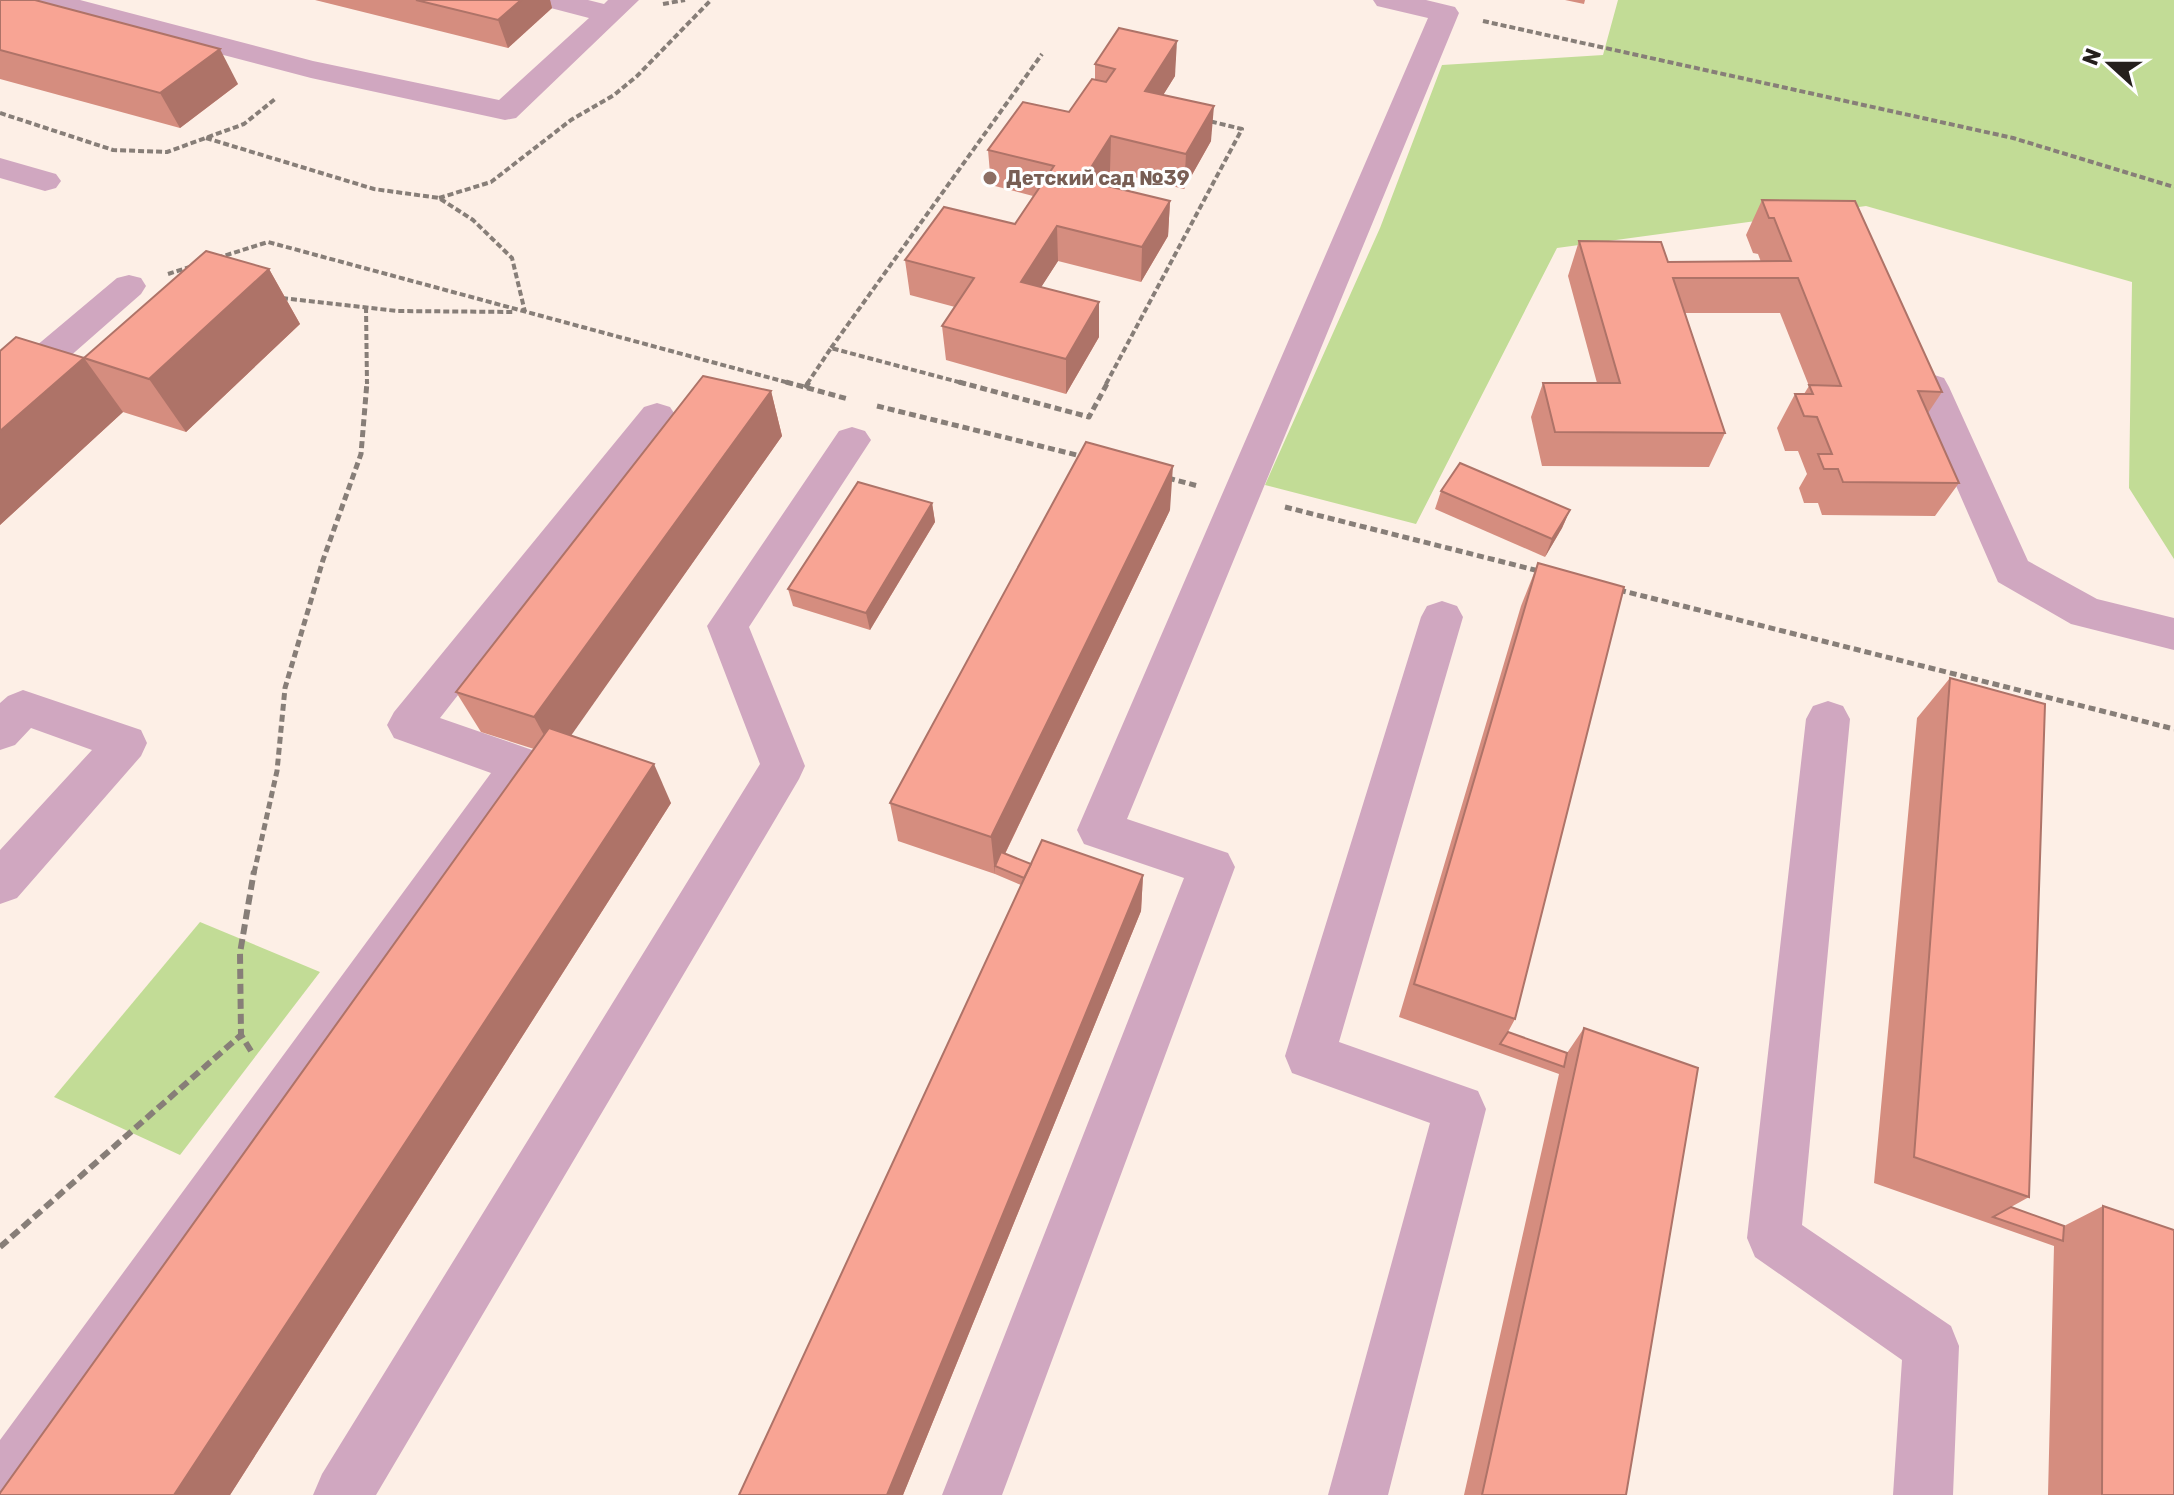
<svg xmlns="http://www.w3.org/2000/svg" width="2174" height="1495" font-family="Rubik,sans-serif">
  <style>
    .green { fill: #c2dc96 }
    .lines { fill: none; stroke-linecap: round; stroke-linejoin: round }
    .path-far2 { stroke: #877e78; stroke-width: 4; stroke-dasharray: 6 3; stroke-linecap: butt }
    .path-far1 { stroke: #877e78; stroke-width: 5; stroke-dasharray: 7 4; stroke-linecap: butt }
    .path { stroke: #877e78; stroke-width: 6; stroke-dasharray: 10 5; stroke-linecap: butt }
    .minor { fill: #d0a7c0; fill-rule: evenodd }
    .wall { fill: #d58d7f }
    .shaded-wall { fill: #ae7368 }
    .building { fill: #f8a494; stroke: #ae7368; stroke-width: 2 }
    .education-dot { fill: #8d6e63; stroke: #fff; stroke-width: 3 }
    .labels { text-anchor: middle; stroke-width: 6; stroke-linejoin: round; paint-order: stroke }
    .far-education-label { font-size: 20px; font-weight: bold; fill: #785e54; stroke: #fff; text-anchor: start }
  </style>
  <rect width="100%" height="100%" fill="#fdefe6"/>
  <g class="green">
    <path d="M1618,0H2174V559L2129,488L2132,282L1866,206L1557,248L1416,524L1265,485L1380,228L1442,65L1603,55Z"/>
    <path d="M200,922L320,972L180,1155L54,1097Z"/>
  </g>
  <g class="lines">
    <g class="path-far2">
      <path d="M663,4L685,0"/>
      <path d="M1483,21L2013,138L2174,187"/>
      <path d="M0,113L113,150L167,152L244,124L275,99"/>
      <path d="M206,138L374,189L439,198L473,220L512,258L525,312"/>
      <path d="M439,198L491,182L571,120L614,95L637,76L711,0"/>
      <path d="M217,258L268,242L793,384"/>
      <path d="M168,274L193,266"/>
      <path d="M282,298L397,311L515,312"/>
      <path d="M366,307L367,384"/>
      <path d="M831,348L1042,54"/>
      <path d="M807,384L831,348L966,384"/>
      <path d="M1106,384L1242,129L1209,121"/>
    </g>
    <g class="path-far1">
      <path d="M786,382L848,399"/>
      <path d="M959,382L1089,417L1108,382"/>
      <path d="M805,388L809,382"/>
      <path d="M877,406L1085,457"/>
      <path d="M1168,478L1198,486"/>
      <path d="M1285,507L1539,571"/>
      <path d="M1619,590L2174,729"/>
      <path d="M254,873L277,771L285,688L323,560L361,454L367,382"/>
    </g>
    <g class="path">
      <path d="M251,1051L241,1035L240,953L254,871"/>
      <path d="M0,1247L241,1035"/>
    </g>
    <g class="minor">
      <path d="M32,0H80L313,61L499,100L589,18L543,6L539,0H588L604,4L608,0H639L516,118L505,120L311,78L36,6Z"/>
      <path d="M1373,0H1426L1455,7L1459,13L1127,819L1228,853L1235,867L1002,1495H942L1184,878L1084,844L1077,830L1428,18L1377,6Z"/>
      <path d="M0,158L56,174L61,181L56,188L45,191L0,178Z"/>
      <path d="M129,275L141,278L146,286L141,294L43,380L0,396V369L17,362L117,278Z"/>
      <path d="M1931,374L1944,378L1949,387L2028,561L2097,599L2174,618V650L2071,624L1998,582L1913,387L1918,378Z"/>
      <path d="M657,403L670,407L676,416L670,425L440,718L538,752L544,765L538,778L32,1495H0V1440L491,773L394,738L387,725L394,712L644,407Z"/>
      <path d="M852,427L865,431L871,440L749,627L805,766L799,779L376,1495H313L322,1474L760,764L707,626L839,431Z"/>
      <path d="M1442,601L1457,606L1463,617L1339,1042L1478,1091L1486,1109L1388,1495H1328L1430,1123L1292,1073L1285,1056L1421,617L1427,606Z"/>
      <path d="M23,690L141,730L147,743L141,756L17,898L0,904V850L92,750L31,728L15,745L0,750V703L8,696Z"/>
      <path d="M1828,701L1843,706L1850,719L1802,1225L1951,1326L1959,1346L1953,1495H1893L1902,1360L1755,1257L1747,1238L1806,719L1813,706Z"/>
    </g>
  </g>
  <g class="wall">
    <path d="M0,0L238,84L180,128L0,79Z"/>
    <path d="M315,0H550L552,8L508,48Z"/>
    <path d="M1565,0H1585L1584,4Z"/>
    <path d="M1095,64L1175,76L1163,95L1211,141L1184,189L1110,171L1102,185L1170,201L1168,236L1141,282L1058,261L1041,287L1099,302V337L1066,394L946,360L942,326L955,307L910,295L905,260L1015,224L1033,196L991,185L988,150L1069,112L1095,80Z"/>
    <path d="M1762,200L1942,392L1928,413L1959,483L1935,516L1822,515L1818,503H1804L1799,488L1807,474L1798,451H1785L1777,428L1795,394H1804L1809,386L1780,313H1685L1725,433L1709,467L1542,466L1531,417L1543,383H1597L1568,276L1579,241L1668,262H1761L1758,254L1753,253L1746,235Z"/>
    <path d="M269,269L300,324L186,432L123,412L0,525V351L84,358Z"/>
    <path d="M771,391L782,436L570,736L671,803L230,1495H0L534,749L481,732L456,692Z"/>
    <path d="M1441,491L1570,510L1562,528L1545,557L1435,509Z"/>
    <path d="M932,503L935,522L870,630L793,606L788,589Z"/>
    <path d="M1170,510L1005,854L1031,864L1143,875L1141,911L903,1495H739L1021,885L995,874L898,841L890,803Z"/>
    <path d="M1538,563L1515,1019L1508,1032L1567,1053L1584,1028L1626,1495H1464L1559,1074L1399,1017L1521,606Z"/>
    <path d="M1950,678L2029,1197L2011,1207L2064,1226L2103,1206L2174,1495H2048L2054,1246L1874,1183L1917,718Z"/>
  </g>
  <g class="shaded-wall">
    <path d="M521,0H550L552,8L508,48L498,20Z"/>
    <path d="M1177,41L1175,76L1144,126L1145,91Z"/>
    <path d="M220,49L238,84L180,128L160,93Z"/>
    <path d="M1214,106L1211,141L1184,189L1186,154Z"/>
    <path d="M1111,136L1110,171L1083,215V180Z"/>
    <path d="M1170,201L1168,236L1141,282L1142,247Z"/>
    <path d="M1057,226L1058,261L1022,317L1021,282Z"/>
    <path d="M269,269L300,324L186,432L149,379Z"/>
    <path d="M1099,302V337L1066,394V359Z"/>
    <path d="M84,358L123,412L0,525V431Z"/>
    <path d="M771,391L782,436L556,757L534,717Z"/>
    <path d="M1173,466L1170,510L998,868L995,866V874L991,837Z"/>
    <path d="M932,503L935,522L870,630L866,613Z"/>
    <path d="M1570,510L1562,528L1545,557L1552,539Z"/>
    <path d="M654,764L671,803L230,1495H174Z"/>
    <path d="M1143,875L1141,911L903,1495H887Z"/>
  </g>
  <g class="building">
    <path d="M0,0H35L220,49L160,93L0,50Z"/>
    <path d="M416,0H521L498,20Z"/>
    <path d="M1119,28L1177,41L1145,91L1214,106L1186,154L1111,136L1083,180L1170,201L1142,247L1057,226L1021,282L1099,302L1066,359L942,326L974,278L905,260L944,207L1015,224L1054,166L988,150L1023,102L1069,112L1092,79L1106,82L1115,69L1095,64Z"/>
    <path d="M1762,200L1855,201L1942,392L1918,391L1959,483L1843,482L1838,469H1824L1818,454H1832L1817,417L1804,416L1795,394H1813L1809,385L1841,386L1798,278H1673L1725,433L1555,432L1543,383H1620L1579,241L1661,242L1668,262L1791,261L1774,218H1769Z"/>
    <path d="M206,251L269,269L149,379L84,358L0,431V351L16,337L84,358Z"/>
    <path d="M703,376L771,391L534,717L456,692Z"/>
    <path d="M1086,442L1173,466L991,837L890,803Z"/>
    <path d="M1460,463L1570,510L1552,539L1441,491Z"/>
    <path d="M858,482L932,503L866,613L788,589Z"/>
    <path d="M1538,563L1624,587L1515,1019L1414,984Z"/>
    <path d="M1950,678L2045,704L2029,1197L1914,1157Z"/>
    <path d="M549,728L654,764L174,1495H0V1493Z"/>
    <path d="M1042,840L1143,875L887,1495H739Z"/>
    <path d="M1001,852L1031,864L1024,878L995,866Z"/>
    <path d="M1584,1028L1698,1068L1626,1495H1482Z"/>
    <path d="M1508,1032L1567,1053L1564,1067L1500,1044Z"/>
    <path d="M2103,1206L2174,1230V1495H2102Z"/>
    <path d="M2011,1207L2064,1226L2063,1241L1993,1217Z"/>
  </g>
  <circle class="education-dot" cx="990" cy="178" r="8"/>
  <g class="labels">
    <g class="far-education-label">
      <text x="1006" y="185">Детский сад №39</text>
    </g>
  </g>
  <g transform="translate(2110 64) rotate(291)" stroke="#ffffff" stroke-width="6" paint-order="stroke">
  <path d="M0-6L14 30L0 20L-14 30Z" fill="#25201d"/>
  <text y="-12" font-size="22" font-weight="bold" text-anchor="middle" fill="#25201d">N</text>
  </g>
</svg>
